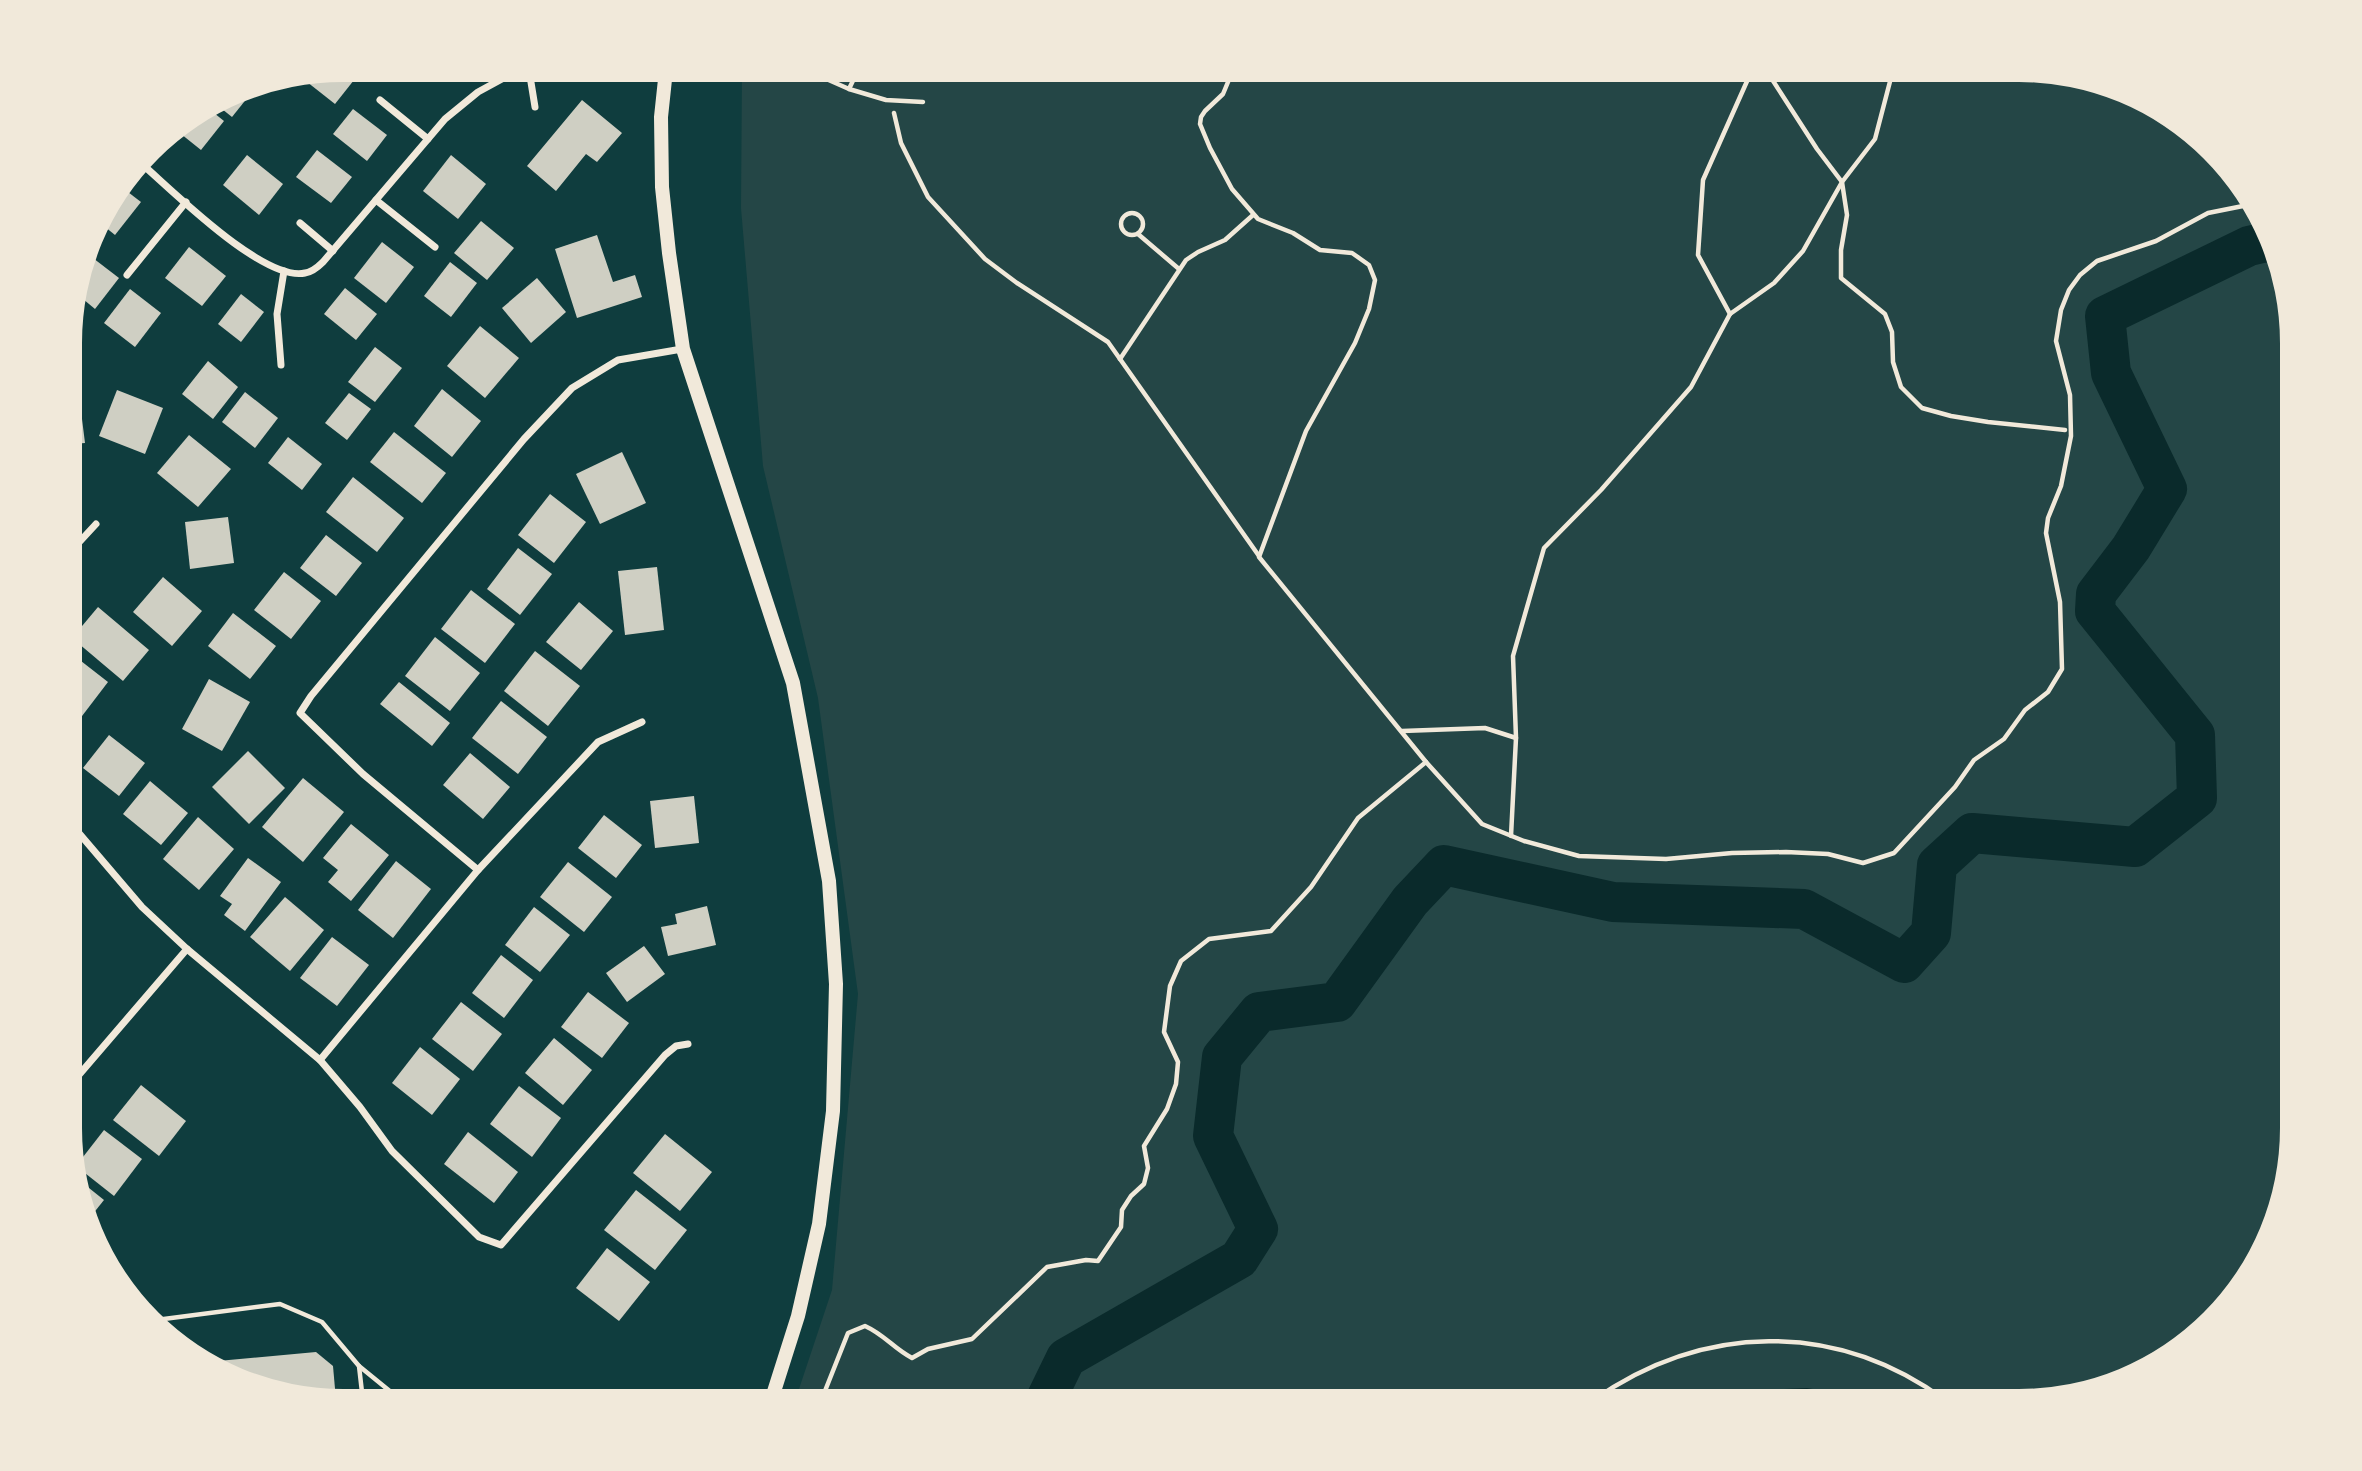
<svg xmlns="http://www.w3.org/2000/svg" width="2362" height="1471" font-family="Helvetica,sans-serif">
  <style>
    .green { fill: #244646 }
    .water { fill: #0a2a2b }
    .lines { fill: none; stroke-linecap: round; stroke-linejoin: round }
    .river { stroke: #0a2a2b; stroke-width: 40 }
    .building { fill: #cfcfc3 }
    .path { stroke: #f1e9da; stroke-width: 4.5 }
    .service { stroke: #f1e9da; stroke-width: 4.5 }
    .minor { stroke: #f1e9da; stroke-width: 7 }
    .secondary { stroke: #f1e9da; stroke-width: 14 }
  </style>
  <rect width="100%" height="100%" fill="#0f3d3e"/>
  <path class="green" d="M742,70H2019L2090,79L2170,116L2255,206L2291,326V1145L2278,1215L2246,1279L2156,1364L2036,1400L795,1401L832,1290L858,994L818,698L763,466L741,208Z"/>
  <path class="water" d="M1807,1388L1873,1400L1709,1401L1743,1391Z"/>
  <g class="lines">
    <path class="river" d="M1050,1401L1047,1397L1066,1358L1239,1259L1258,1229L1213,1136L1222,1057L1259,1012L1337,1002L1410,901L1444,865L1613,902L1804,909L1904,963L1931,933L1937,865L1972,833L2135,847L2197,798L2195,735L2095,611L2096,594L2131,548L2167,489L2111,373L2105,316L2249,246L2266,242"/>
  </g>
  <g class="building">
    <path d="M344,70H351L358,75L335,104L302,78Z"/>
    <path d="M428,70H444L438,78Z"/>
    <path d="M256,87L232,117L217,105L239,91Z"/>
    <path d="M582,100L622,133L597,162L586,154L556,191L527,166Z"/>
    <path d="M209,109L224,121L201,150L176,130Z"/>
    <path d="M353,109L387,135L367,161L333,134Z"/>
    <path d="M317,150L352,177L331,203L296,177Z"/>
    <path d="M247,155L283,184L259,215L223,185Z"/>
    <path d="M451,155L486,184L458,219L423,191Z"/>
    <path d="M124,189L141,202L115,235L99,222Z"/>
    <path d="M481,221L514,248L487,280L454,253Z"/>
    <path d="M597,235L613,282L635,275L642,297L577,318L555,249Z"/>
    <path d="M382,242L414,267L386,303L354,278Z"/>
    <path d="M189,247L226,276L202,306L165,278Z"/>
    <path d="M89,255L119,278L95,309L77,294Z"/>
    <path d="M450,262L477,283L451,317L424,296Z"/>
    <path d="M537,278L566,312L531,343L502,308Z"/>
    <path d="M345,288L377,314L356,340L324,314Z"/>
    <path d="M130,289L161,313L135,347L104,323Z"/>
    <path d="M241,294L264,312L241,342L218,324Z"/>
    <path d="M480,326L519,358L485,398L447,366Z"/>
    <path d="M375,347L402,368L375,402L348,382Z"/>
    <path d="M208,361L238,387L213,419L182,394Z"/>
    <path d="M78,387L85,443L72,444V388Z"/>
    <path d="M442,389L481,421L452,457L414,426Z"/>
    <path d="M117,390L163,408L145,454L99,436Z"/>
    <path d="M245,392L278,418L255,448L222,422Z"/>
    <path d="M349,393L371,409L347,440L325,423Z"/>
    <path d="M394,432L446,473L422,503L370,462Z"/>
    <path d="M189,435L231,469L198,507L157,473Z"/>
    <path d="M288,437L322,464L302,490L268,463Z"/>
    <path d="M622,452L646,503L600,524L576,474Z"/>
    <path d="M353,477L404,518L377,552L326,512Z"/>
    <path d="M550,494L586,522L554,563L518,535Z"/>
    <path d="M228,517L234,563L190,569L185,522Z"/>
    <path d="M326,535L362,563L336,596L300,568Z"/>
    <path d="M518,548L552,574L520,615L487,589Z"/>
    <path d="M657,567L664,630L625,635L618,571Z"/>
    <path d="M284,572L321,601L291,639L254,610Z"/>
    <path d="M163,577L202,611L172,646L133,612Z"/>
    <path d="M471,590L515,624L485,663L441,629Z"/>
    <path d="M579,602L613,631L581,670L546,642Z"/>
    <path d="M98,607L149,650L123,681L72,638Z"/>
    <path d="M233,613L276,646L250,679L208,646Z"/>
    <path d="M435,637L480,673L450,711L405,676Z"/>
    <path d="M535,651L580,686L548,726L504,691Z"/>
    <path d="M72,654L108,682L79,720L72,715Z"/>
    <path d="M209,679L250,702L222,751L182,729Z"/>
    <path d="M399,682L450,723L432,746L380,704Z"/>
    <path d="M501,701L547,737L518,774L472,738Z"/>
    <path d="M109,735L145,763L119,796L83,768Z"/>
    <path d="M248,751L285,788L249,824L212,787Z"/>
    <path d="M470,753L510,787L483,819L443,785Z"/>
    <path d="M303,778L344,812L303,862L262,827Z"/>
    <path d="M150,781L188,813L161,845L123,814Z"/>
    <path d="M694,796L699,843L655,848L650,801Z"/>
    <path d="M604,815L642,845L616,878L578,848Z"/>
    <path d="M198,817L234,849L199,890L163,859Z"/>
    <path d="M351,824L389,855L351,901L328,882L338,870L323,858Z"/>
    <path d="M248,858L281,882L245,931L224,915L232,904L220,896Z"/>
    <path d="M396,861L431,889L393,938L358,910Z"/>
    <path d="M568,862L612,897L584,932L540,897Z"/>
    <path d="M285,897L324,930L290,971L250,937Z"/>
    <path d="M707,906L716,945L668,956L661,927L677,924L675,914Z"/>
    <path d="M534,907L570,935L540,972L505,945Z"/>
    <path d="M332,937L369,965L337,1006L300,978Z"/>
    <path d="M644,946L665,974L627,1002L606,973Z"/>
    <path d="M501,955L533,980L504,1018L472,993Z"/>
    <path d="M588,992L629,1023L602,1058L561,1027Z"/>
    <path d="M461,1002L502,1034L473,1071L432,1039Z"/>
    <path d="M554,1038L592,1070L563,1105L525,1073Z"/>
    <path d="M420,1047L460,1079L432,1115L392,1083Z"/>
    <path d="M141,1085L186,1121L159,1156L113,1120Z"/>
    <path d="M519,1086L561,1118L532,1157L490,1124Z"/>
    <path d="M104,1130L142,1159L114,1196L76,1166Z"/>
    <path d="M468,1132L518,1172L494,1203L444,1164Z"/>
    <path d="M665,1134L712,1172L680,1211L633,1173Z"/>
    <path d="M79,1180L104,1200L92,1215L83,1192Z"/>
    <path d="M636,1190L687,1230L655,1270L604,1230Z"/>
    <path d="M607,1248L650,1282L619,1321L576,1288Z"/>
    <path d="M316,1352L333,1366L336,1400L272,1392L207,1362Z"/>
  </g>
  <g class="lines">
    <g class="path">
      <path d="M1233,70L1223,94L1205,111L1201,117L1200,124L1210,148L1232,189L1258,219L1293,233L1320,250L1352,253L1369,265L1375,280L1369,309L1355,343L1306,431L1259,557L1426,762L1482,824L1524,841L1579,856L1666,859L1732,853L1786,852L1828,854L1863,863L1894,853L1955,787L1974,760L2004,739L2025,710L2048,692L2062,669L2060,602L2046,533L2048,518L2061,486L2071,436L2070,395L2056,341L2061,310L2069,290L2080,275L2097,261L2156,241L2208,213L2253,204"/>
      <path d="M1766,70L1817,149L1842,182L1847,215L1841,250V278L1885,314L1892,332L1893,362L1901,387L1922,408L1951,416L1988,422L2065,430"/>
      <path d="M894,113L901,143L928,197L985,259L1017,283L1108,342L1259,556"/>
      <circle cx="1132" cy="224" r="11"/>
      <path d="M1138,234L1179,269"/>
      <path d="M1730,314L1698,255L1703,180L1752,70"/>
      <path d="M1120,359L1186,260L1198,252L1225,240L1253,215"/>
      <path d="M1402,731L1485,728L1516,738"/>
      <path d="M1511,836L1516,738L1513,656L1544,548L1601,490L1691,387L1730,314L1774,283L1803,251L1842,182L1875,139L1893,70"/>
      <path d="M821,1401L848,1333L865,1326C885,1335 893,1348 912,1358L928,1349L972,1339L1047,1267L1086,1260L1098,1261L1121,1227L1122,1210L1131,1196L1144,1184L1148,1168L1144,1146L1167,1109L1176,1084L1178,1062L1164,1032L1170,986L1181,961L1209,939L1271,931L1311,887L1358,818L1426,762"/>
      <path d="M1592,1401C1703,1323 1835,1320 1945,1400"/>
    </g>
    <g class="service">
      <path d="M806,70L849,89"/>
      <path d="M858,70L849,89L886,100L923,102"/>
      <path d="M156,1320L280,1304L322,1322L359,1366L363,1401"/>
      <path d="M359,1366L402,1401"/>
    </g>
    <g class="minor">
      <path d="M529,70L535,107"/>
      <path d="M380,100L428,139"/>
      <path d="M143,165C174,192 264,282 305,273C312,272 318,267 323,262L445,119L478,92L518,70"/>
      <path d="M376,200L435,247"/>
      <path d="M300,223L333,251"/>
      <path d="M127,275L186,202"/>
      <path d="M281,365L277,314L284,271"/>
      <path d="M72,550L96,524"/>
      <path d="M72,825L142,907L187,949L320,1060L360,1107L392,1151L479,1237L501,1245L665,1055L676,1046L688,1044"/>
      <path d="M478,870L363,774L300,713L311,696L524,439L572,388L618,360L682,349"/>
      <path d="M320,1060L478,870L598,742L642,722"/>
      <path d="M72,1083L187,949"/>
    </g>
    <path class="secondary" d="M666,70L661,117L662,187L669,253L683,349L793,683L829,881L836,984L833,1111L819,1224L798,1316L771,1401"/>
  </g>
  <path d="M0 0H2362V1471H0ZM343 82H2019A261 261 0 0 1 2280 343V1128A261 261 0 0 1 2019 1389H343A261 261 0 0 1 82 1128V343A261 261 0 0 1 343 82Z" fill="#f1e9da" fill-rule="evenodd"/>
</svg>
